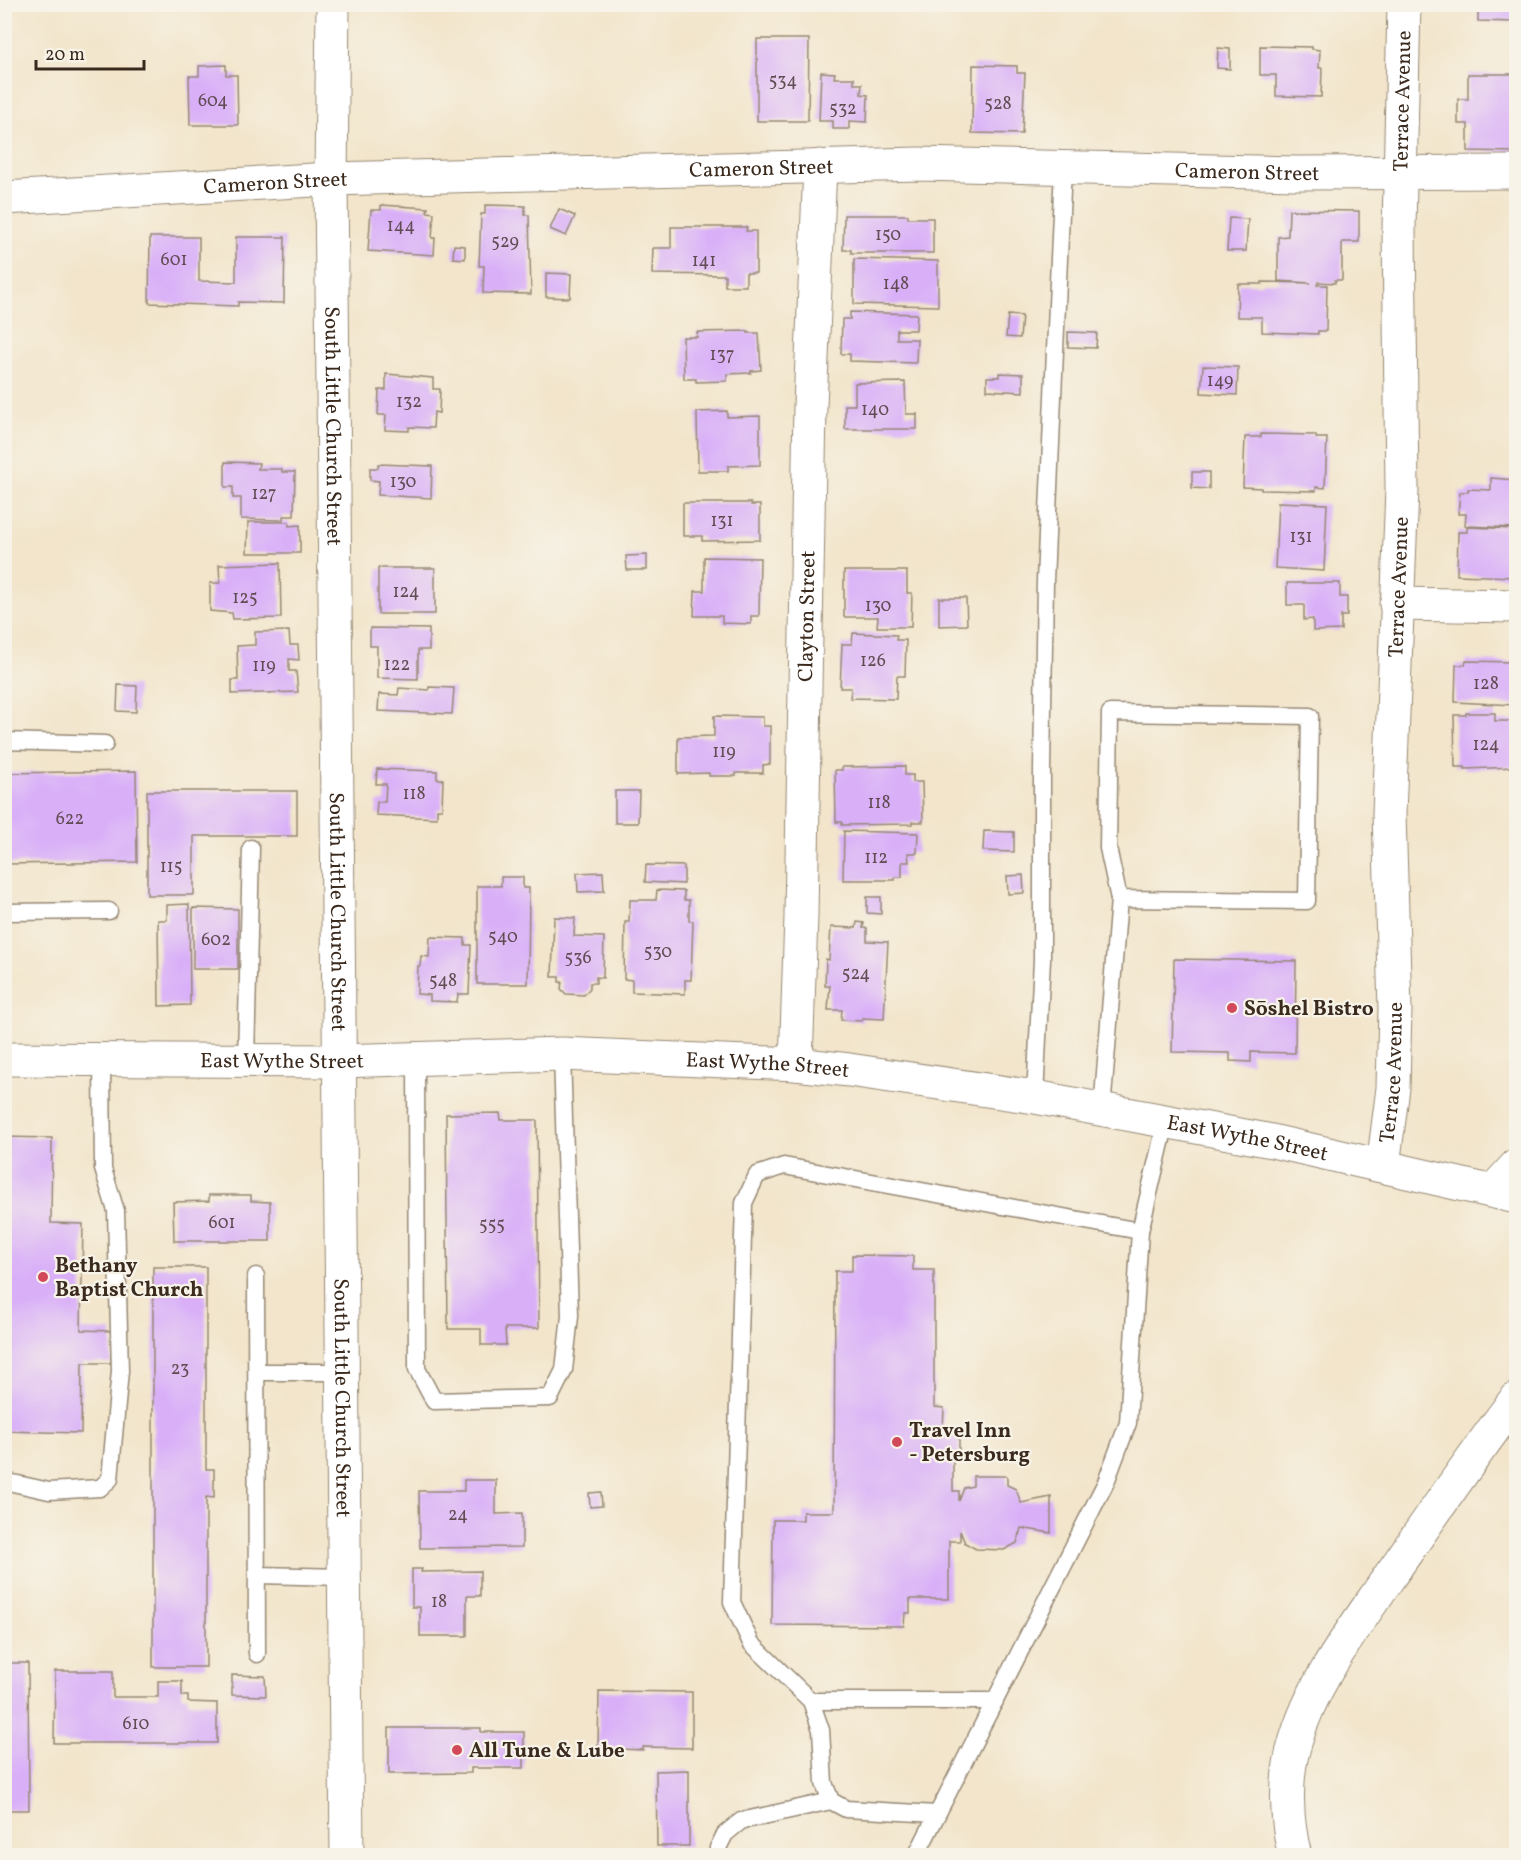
<svg xmlns="http://www.w3.org/2000/svg" width="1521" height="1860" font-family="Vollkorn,serif">
  <style>
    .building { fill: #d9b0f8 }
    .lines { fill: none; stroke-linecap: round; stroke-linejoin: round }
    .lane-casing { stroke: #968874; stroke-width: 19 }
    .street-casing { stroke: #968874; stroke-width: 35 }
    .highway-casing { stroke: #968874; stroke-width: 35 }
    .lane { stroke: #fff; stroke-width: 16 }
    .street { stroke: #fff; stroke-width: 33 }
    .highway { stroke: #fff; stroke-width: 33 }
    .poi-dot { fill: #d1495b; stroke: #f7f3e8; stroke-width: 2 }
    .labels { text-anchor: middle; stroke-width: 4.5; stroke-linejoin: round; paint-order: stroke }
    .number-label { font-size: 18px; fill: #624c54 }
    .street-label { font-size: 21px; fill: #3b2a1e; stroke: #f7f3e8 }
    .poi-label { font-size: 21px; font-weight: bold; fill: #3b2a1e; stroke: #f7f3e8; text-anchor: start }
  </style>
  <rect width="100%" height="100%" fill="#f7f3e8"/>
  <filter id="ink" filterUnits="userSpaceOnUse"><feTurbulence type="fractalNoise" baseFrequency=".0167" numOctaves="2"/><feDisplacementMap in="SourceGraphic" scale="12" xChannelSelector="R" yChannelSelector="G"/><feConvolveMatrix kernelMatrix="1 2 1 2 8 2 1 2 1" color-interpolation-filters="sRGB"/></filter>
  <filter id="wash" filterUnits="userSpaceOnUse"><feTurbulence type="fractalNoise" baseFrequency=".008" numOctaves="4" result="noise"/><feDisplacementMap in="SourceGraphic" scale="24" xChannelSelector="R" yChannelSelector="G"/><feGaussianBlur stdDeviation="1.35" result="paint"/><feColorMatrix in="noise" values="0 0 0 0 0 0 0 0 0 0 0 0 0 0 0 0 0 1.4 0 .05"/><feComposite in="paint" operator="in"/></filter>
  <g filter="url(#wash)">
    <rect width="100%" height="100%" fill="#f2e5cb"/>
    <g id="blocks">
      <g class="building">
        <path d="M1478,4H1516V22L1478,21Z"/>
        <path d="M757,39H809L808,121H757Z"/>
        <path d="M1260,46L1312,47V49L1320,50L1319,68H1322L1321,97L1276,96V75H1260Z"/>
        <path d="M1218,48L1230,49V69L1217,68Z"/>
        <path d="M226,65V75H237L238,125H190L189,76H199V66Z"/>
        <path d="M973,65L1017,66V73H1025L1022,134L972,133Z"/>
        <path d="M821,72L835,73L834,78H854V84H862L861,94L868,95L867,122L849,121V129H833V121H819Z"/>
        <path d="M1468,74H1516V152L1468,151V124H1458V99H1468Z"/>
        <path d="M381,205L428,208L427,212L434,213L432,238H435L434,255L368,251L371,210H381Z"/>
        <path d="M485,205L525,206V215H529L531,294L483,293L484,266H479L481,214H485Z"/>
        <path d="M559,209L575,216L566,236L550,229Z"/>
        <path d="M1289,210L1359,211V242H1342V280H1335V283L1318,282L1317,285H1327L1326,331H1318V334L1262,332V317H1237L1238,284H1262V282L1311,283L1278,281V237L1288,236Z"/>
        <path d="M844,215H908V218H933V253H851V250H843Z"/>
        <path d="M1229,218L1248,219L1246,251H1227Z"/>
        <path d="M671,227H747L746,231H756V273H746V286H725V275L652,274L653,248H671Z"/>
        <path d="M150,237H199V281L236,282V237H285L284,303L238,302V306L149,303Z"/>
        <path d="M454,245L465,246V259L453,258Z"/>
        <path d="M854,259L938,261V306L854,304Z"/>
        <path d="M546,273L571,274L570,298L546,297Z"/>
        <path d="M850,312L917,314L916,330H897V339H917L916,363L850,361V354H841L842,319H850Z"/>
        <path d="M1008,315L1022,316L1020,338L1006,337Z"/>
        <path d="M748,331V333H759L761,370L751,371V373L727,374V381L696,382V379H684L683,337H697V332Z"/>
        <path d="M1068,332L1097,333L1096,348L1068,347Z"/>
        <path d="M1203,366L1238,367L1237,395L1201,393Z"/>
        <path d="M999,373L1023,374V392L987,390V377H999Z"/>
        <path d="M386,374L433,378V389H440L439,413L434,412L433,428L409,427V431L385,430L386,415H378L379,390H386Z"/>
        <path d="M905,382L906,414H917V429H845V405H855V383Z"/>
        <path d="M727,411V417L760,416V465L728,466V471H698L697,412Z"/>
        <path d="M1261,434L1316,435V438H1327L1325,488L1316,487V491L1261,490V488L1243,487L1245,437H1261Z"/>
        <path d="M225,462L259,463L258,469H282V472H295L294,516H283V520L241,519V498H233V487H225Z"/>
        <path d="M378,464L432,466L431,498L378,495L379,481L370,480V468H378Z"/>
        <path d="M1192,472H1209V489L1192,488Z"/>
        <path d="M1491,478L1516,480V528L1465,526L1466,514H1458L1460,492H1468V489L1491,490Z"/>
        <path d="M1278,502L1327,504L1324,571L1275,568Z"/>
        <path d="M683,503H751V505H760V540L702,541V536H683Z"/>
        <path d="M248,522H289V526L300,525V553H247Z"/>
        <path d="M1467,527L1516,529V577L1457,575L1458,532H1467Z"/>
        <path d="M647,555V570H627L626,556Z"/>
        <path d="M704,557L760,558L759,616H751V624L722,623V616H694L695,591H704Z"/>
        <path d="M280,563L281,618L233,619L232,613L210,611V583H220L219,565Z"/>
        <rect x="378" y="568" width="57" height="46"/>
        <path d="M844,571H907V593H912L911,627H877L878,617H844Z"/>
        <path d="M1287,583H1340V597H1347V616H1341V630L1313,631V619L1304,620V605H1287Z"/>
        <path d="M939,598H966L967,625L939,626Z"/>
        <path d="M370,628L429,629V650H418V679L377,678V646H370Z"/>
        <path d="M289,631L290,645H298L299,660L289,659V671H296L298,692L232,694V680H238L237,646L255,645V632Z"/>
        <path d="M853,633L897,635L896,640H906L905,676H897L896,699L850,698L851,688H840L842,644H852Z"/>
        <path d="M1466,661L1516,662L1515,705L1455,702L1456,665H1465Z"/>
        <path d="M118,685L137,686L136,712L117,711Z"/>
        <path d="M429,687L454,688L452,714L378,711L379,694L398,695L399,688L429,690Z"/>
        <path d="M1466,713H1495V721H1516V767L1465,769V767H1455L1454,715H1466Z"/>
        <path d="M714,716L763,717V726H770V764L763,765V773H736V776H709V773L678,774V737L714,736Z"/>
        <path d="M905,766V775H913V782H922L923,822H912V824L842,825V822H836L835,770H842V767Z"/>
        <path d="M377,769L437,771V779H443L442,809H437V818L376,815L377,802H385L386,784H376Z"/>
        <path d="M136,771L137,862L4,864V773Z"/>
        <path d="M147,791H297V836H194V895H147Z"/>
        <path d="M615,791H639L638,823H615Z"/>
        <path d="M844,831L918,833L917,853H908L909,862H902V877H895V880H843Z"/>
        <path d="M984,831L1014,832V852L983,851Z"/>
        <path d="M646,865L684,866V884L645,882Z"/>
        <path d="M603,872L604,891L578,892L577,873Z"/>
        <path d="M1023,875L1024,893L1008,894L1007,876Z"/>
        <path d="M501,877H523V888H529L528,984H477V886H501Z"/>
        <path d="M657,890L684,891V900H689V921H693L691,980H685V994L632,992V980L624,979L625,922H629L630,900H656Z"/>
        <path d="M867,897H881V914L867,913Z"/>
        <path d="M189,904L190,1005L159,1006L158,920H167V905Z"/>
        <path d="M193,908L238,909V969H193Z"/>
        <path d="M554,917L575,918L574,936L604,937L603,978L596,977V983H590V988L584,995L566,994L561,989L562,982H559V977H552Z"/>
        <path d="M857,922L864,923L863,928H867V941L888,942L884,1019L862,1018V1021L841,1020L842,1010H828L830,986H825L826,959L829,960L831,927L856,928Z"/>
        <path d="M430,937L465,938V945H471L469,994H458L457,1002L430,1001V995L417,994L418,966H420L421,956L429,957Z"/>
        <path d="M1174,959L1296,961L1295,1053L1251,1052V1062L1230,1061V1053L1172,1052Z"/>
        <path d="M500,1113L501,1120H537L539,1328H505L506,1345H481V1329H448L446,1114Z"/>
        <path d="M4,1137L52,1138L51,1223L83,1224L81,1330L112,1331L111,1363H82L81,1433L4,1431Z"/>
        <path d="M209,1195H251V1201L270,1202V1241H174L173,1202L209,1201Z"/>
        <path d="M852,1255L913,1256V1270H934V1407L944,1408L943,1430L959,1429V1455H953V1491H959V1501L964,1488L973,1486V1476H1007V1485L1016,1489L1021,1503L1051,1497V1533L1021,1528L1017,1543L1004,1550L976,1549L965,1543L960,1531V1541H949V1599H910V1613H905L904,1626L772,1625L773,1520H803V1512H834L835,1271H852Z"/>
        <path d="M153,1267H206V1469H214V1498L206,1497V1667H153Z"/>
        <path d="M464,1480H496V1514L522,1513V1547L420,1548L419,1491H464Z"/>
        <path d="M601,1492L602,1506L590,1507L589,1493Z"/>
        <path d="M412,1569H422L421,1572L480,1571V1596H467V1636H420V1607H412Z"/>
        <path d="M4,1663H28L29,1810H4Z"/>
        <path d="M55,1671H113V1697H158V1681H182V1696H188V1702L217,1703V1743H54Z"/>
        <path d="M232,1675L265,1676L266,1696L232,1695Z"/>
        <path d="M599,1691L692,1692V1748L643,1747V1750L598,1748Z"/>
        <path d="M389,1728H481V1732H524V1768H471V1773L389,1774Z"/>
        <path d="M689,1770V1846H657L656,1771Z"/>
      </g>
    </g>
  </g>
  <g filter="url(#ink)">
    <use href="#blocks" fill-opacity="0" stroke="#968874" stroke-width="1.5"/>
    <g class="lines">
      <defs>
        <g id="lane">
          <path d="M4,741L105,744"/>
          <path d="M4,912L109,911"/>
          <path d="M416,1060L417,1369L434,1401L550,1398L564,1370L570,1316L562,1054"/>
          <path d="M246,1061L251,848"/>
          <path d="M1035,1097L1042,960V771L1045,581L1063,167"/>
          <path d="M1102,1110L1119,899L1307,901L1310,716L1110,713L1108,848L1119,899"/>
          <path d="M256,1276L257,1654"/>
          <path d="M257,1372H342"/>
          <path d="M4,1481L49,1491L100,1488L110,1479L120,1371L116,1211L103,1169L102,1061"/>
          <path d="M257,1575L344,1577"/>
          <path d="M811,1701H995"/>
          <path d="M937,1814L846,1809L831,1801L824,1783L821,1730L811,1701L751,1643L732,1602L744,1203L757,1175L784,1166L1140,1231"/>
          <path d="M717,1856L718,1848L725,1834L741,1821L831,1801"/>
          <path d="M916,1856L1106,1482L1128,1423L1140,1231L1166,1122"/>
        </g>
        <g id="street">
          <path id="s1" d="M333,4L331,179L347,1856"/>
          <path id="s2" d="M4,198L331,179L918,164L1296,173L1516,172"/>
          <path d="M1396,604L1516,606"/>
          <path id="s3" d="M796,1064L801,916L810,406L820,166"/>
          <path id="s4" d="M1383,1166L1393,1088L1395,1009L1389,814L1402,490L1399,229L1404,4"/>
        </g>
        <g id="highway">
          <path id="s5" d="M4,1059L338,1061L562,1054L796,1064L849,1070L1035,1097L1272,1141L1516,1197"/>
          <path d="M1493,1191L1516,1166"/>
          <path d="M1295,1856C1286,1821 1284,1778 1295,1743C1312,1682 1354,1629 1389,1577C1431,1517 1472,1457 1516,1399"/>
        </g>
      </defs>
      <use href="#lane" class="lane-casing"/>
      <use href="#street" class="street-casing"/>
      <use href="#highway" class="highway-casing"/>
      <use href="#lane" class="lane"/>
      <use href="#street" class="street"/>
      <use href="#highway" class="highway"/>
    </g>
  </g>
  <g class="poi-dot">
    <circle cx="1232" cy="1008" r="6"/>
    <circle cx="43" cy="1277" r="6"/>
    <circle cx="897" cy="1442" r="6"/>
    <circle cx="457" cy="1750" r="6"/>
  </g>
  <g class="labels">
    <g class="number-label">
      <text x="783" y="86">534</text>
      <text x="213" y="106">604</text>
      <text x="998" y="109">528</text>
      <text x="843" y="114">532</text>
      <text x="401" y="231">144</text>
      <text x="888" y="240">150</text>
      <text x="505" y="247">529</text>
      <text x="174" y="265">601</text>
      <text x="704" y="266">141</text>
      <text x="896" y="289">148</text>
      <text x="722" y="360">137</text>
      <text x="1220" y="386">149</text>
      <text x="409" y="407">132</text>
      <text x="875" y="415">140</text>
      <text x="403" y="487">130</text>
      <text x="264" y="499">127</text>
      <text x="722" y="526">131</text>
      <text x="1301" y="542">131</text>
      <text x="406" y="597">124</text>
      <text x="245" y="603">125</text>
      <text x="878" y="611">130</text>
      <text x="873" y="666">126</text>
      <text x="397" y="670">122</text>
      <text x="264" y="671">119</text>
      <text x="1486" y="689">128</text>
      <text x="1486" y="750">124</text>
      <text x="724" y="757">119</text>
      <text x="414" y="799">118</text>
      <text x="879" y="808">118</text>
      <text x="70" y="824">622</text>
      <text x="876" y="863">112</text>
      <text x="171" y="872">115</text>
      <text x="503" y="942">540</text>
      <text x="216" y="945">602</text>
      <text x="658" y="957">530</text>
      <text x="578" y="963">536</text>
      <text x="856" y="979">524</text>
      <text x="443" y="986">548</text>
      <text x="222" y="1228">601</text>
      <text x="492" y="1230">555</text>
      <text x="180" y="1374">23</text>
      <text x="458" y="1520">24</text>
      <text x="439" y="1607">18</text>
      <text x="136" y="1729">610</text>
    </g>
    <g class="street-label">
      <text dy="7" stroke="none"><textPath href="#s4" startOffset="1066">Terrace Avenue</textPath></text>
      <text dy="7" stroke="none"><textPath href="#s2" startOffset="758">Cameron Street</textPath></text>
      <text dy="7" stroke="none"><textPath href="#s2" startOffset="1244">Cameron Street</textPath></text>
      <text dy="7" stroke="none"><textPath href="#s2" startOffset="272">Cameron Street</textPath></text>
      <text dy="7" stroke="none"><textPath href="#s1" startOffset="422">South Little Church Street</textPath></text>
      <text dy="7" stroke="none"><textPath href="#s4" startOffset="580">Terrace Avenue</textPath></text>
      <text dy="7" stroke="none"><textPath href="#s3" startOffset="448">Clayton Street</textPath></text>
      <text dy="7" stroke="none"><textPath href="#s1" startOffset="908">South Little Church Street</textPath></text>
      <text dy="7" stroke="none"><textPath href="#s5" startOffset="278">East Wythe Street</textPath></text>
      <text dy="7" stroke="none"><textPath href="#s5" startOffset="764">East Wythe Street</textPath></text>
      <text dy="7" stroke="none"><textPath href="#s4" startOffset="94">Terrace Avenue</textPath></text>
      <text dy="7" stroke="none"><textPath href="#s5" startOffset="1250">East Wythe Street</textPath></text>
      <text dy="7" stroke="none"><textPath href="#s1" startOffset="1394">South Little Church Street</textPath></text>
    </g>
    <g class="poi-label">
      <text x="1244" y="1015">Sōshel Bistro</text>
      <text x="55" y="1272">Bethany<tspan x="55" dy="24">Baptist Church</tspan></text>
      <text x="909" y="1437">Travel Inn<tspan x="909" dy="24">- Petersburg</tspan></text>
      <text x="469" y="1757">All Tune &amp; Lube</text>
    </g>
  </g>
  <rect width="1521" height="1860" fill="none" stroke="#f7f3e8" stroke-width="24"/>
  <path d="M36 60v9h108v-9" fill="none" stroke="#3b2a1e" stroke-width="3"/>
  <text x="45" y="60" font-size="18" fill="#3b2a1e" stroke="#f7f3e8" stroke-width="4.5" paint-order="stroke">20 m</text>
</svg>
